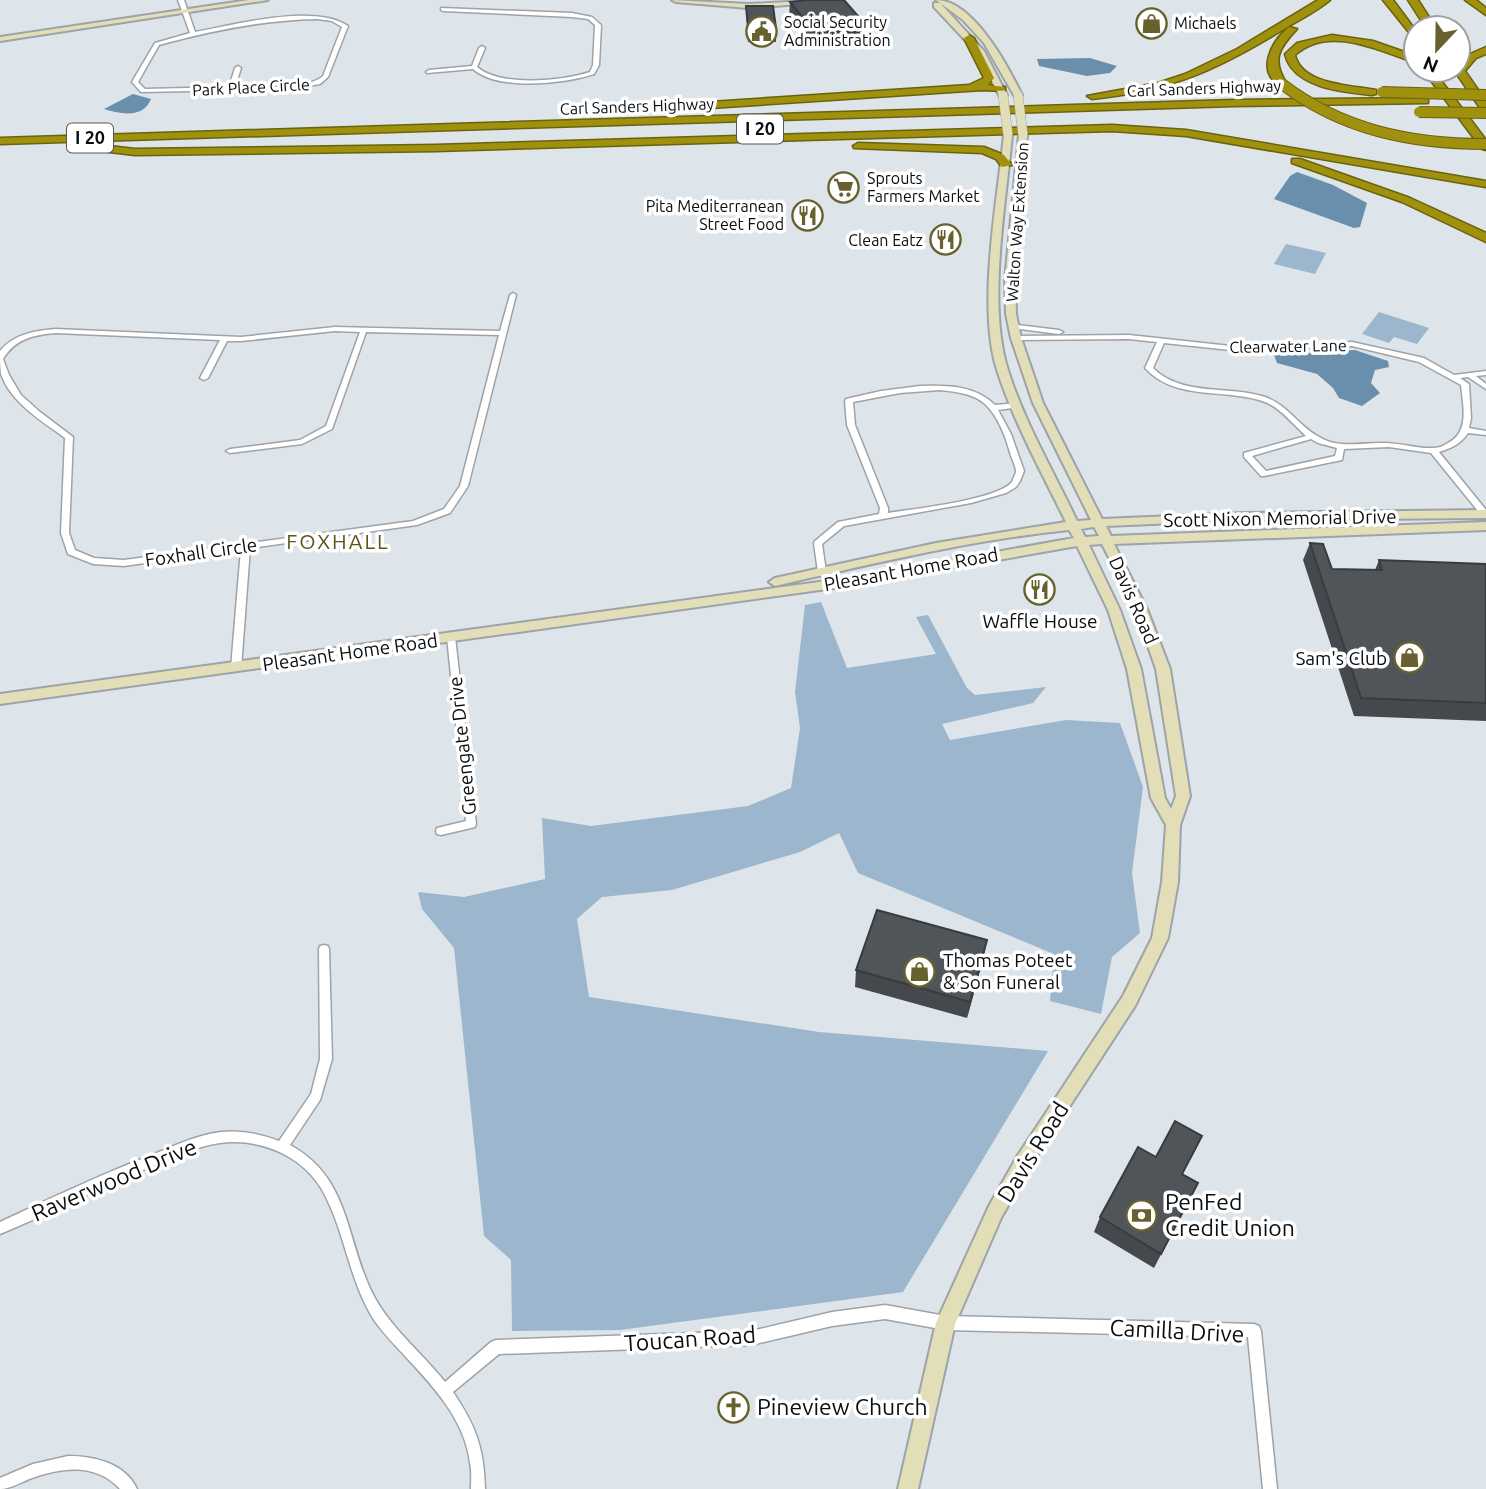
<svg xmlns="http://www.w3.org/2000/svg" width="1486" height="1489" font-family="Ubuntu,sans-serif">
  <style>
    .green { fill: #9bb6cd }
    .water { fill: #698fad }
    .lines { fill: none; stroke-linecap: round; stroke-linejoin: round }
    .street-casing { stroke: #9da3a8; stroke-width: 3 }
    .secondary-casing { stroke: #9da3a8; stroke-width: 4 }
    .highway-casing { stroke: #6b620e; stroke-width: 3 }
    .street { fill: #fff; fill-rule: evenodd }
    .secondary { fill: #e2deb7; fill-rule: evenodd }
    .highway { fill: #9f900e; fill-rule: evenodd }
    .secondary-bridge-casing { stroke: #9da3a8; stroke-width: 10; stroke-linecap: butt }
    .highway-bridge-casing { stroke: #6b620e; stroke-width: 12; stroke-linecap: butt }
    .secondary-bridge { stroke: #e2deb7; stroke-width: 9 }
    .highway-bridge { stroke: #9f900e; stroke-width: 10 }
    .wall { fill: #45494d }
    .shaded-wall { fill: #383c3f }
    .building { fill: #50555a; stroke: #383c3f; stroke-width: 2 }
    .labels { text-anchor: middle; stroke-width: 7; stroke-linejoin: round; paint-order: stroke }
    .far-poi-label { font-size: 16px; fill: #0b0d0f; stroke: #fff; text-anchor: start }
    .far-street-label { font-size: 16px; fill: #0b0d0f; stroke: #fff }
    .shield { fill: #fff; stroke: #545657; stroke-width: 2 }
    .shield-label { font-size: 18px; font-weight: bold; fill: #0b0d0f }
    .street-label { font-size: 19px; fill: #0b0d0f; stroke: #fff }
    .poi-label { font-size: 19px; fill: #0b0d0f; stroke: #fff }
    .neighbourhood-label { font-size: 21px; letter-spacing: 2px; fill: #5d5518; stroke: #fff }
    .near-street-label { font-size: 23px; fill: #0b0d0f; stroke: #fff }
    .near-poi-label { font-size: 23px; fill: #0b0d0f; stroke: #fff; text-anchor: start }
  </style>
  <rect width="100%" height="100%" fill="#dee5ea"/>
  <g class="green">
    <path d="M1286,244L1326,253L1315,274L1274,264Z"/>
    <path d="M1379,312L1429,328L1417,344L1394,337L1389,343L1362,334Z"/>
    <path d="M821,602L847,668L936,654L916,617L928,615L967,688L975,695L1046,687L1033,703L942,724L950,740L1066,720L1120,723L1143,787L1132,873L1140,933L1112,957L1101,1014L1050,1001L1054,954L858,873L839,833L800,852L672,890L602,897L577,919L589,997L819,1032L1048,1051L903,1292L620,1330L512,1331L511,1260L484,1236L454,948L422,909L418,892L464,897L545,879L542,818L591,826L748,806L791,788L800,728L795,692L805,605Z"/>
  </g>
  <g class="water">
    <path d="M1090,58L1117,66L1110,73L1087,76L1039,66L1037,59Z"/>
    <path d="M133,94L151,99C143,119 120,114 104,109Z"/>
    <path d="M1297,172L1333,185L1367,203L1360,227L1354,228L1274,199L1290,176Z"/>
    <path d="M1355,350L1388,361L1389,367L1375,370L1371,383L1380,393L1362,406L1339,398L1333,388L1317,374L1277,363L1274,355Z"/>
  </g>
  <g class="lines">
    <defs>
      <g id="street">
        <path d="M178,0H184L195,32C234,25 314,3 348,26L328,77L320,84L293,89L141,92L132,82L155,43L190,33ZM317,19L332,21L342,27L323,76C306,91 257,86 235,87L241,68L238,66L235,68L229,87L145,89L138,82L159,45C210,31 263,20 317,19Z"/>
        <path d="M441,8L572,13L592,17L601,25L599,65L594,74C563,84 498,91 473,69L427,73L426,72L429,70L472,66L479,48L482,46L485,48L477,67C500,87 562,81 590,72L593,65L595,25L588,19L572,17L443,11L441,10Z"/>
        <path d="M513,293L516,295L468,486L450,513L417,525L250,548L241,668L236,671L231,668L241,549L124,566L93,564L68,554L61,533L65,438C42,421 11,403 1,374C0,367 0,359 0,351C14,334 34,331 55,329L241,337L335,327L500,331L510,295ZM335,331L360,332L326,426L300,440L230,449L226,451L230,453L302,444L332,429L366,332L499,335L460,486L444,509L413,521L124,560L94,558L75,550L69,533L73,437L40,412L21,395L9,375L3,359C15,339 33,335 55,333L220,340L200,378L204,380L208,378L227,341H241Z"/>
        <path d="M1010,324L1059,330L1063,332L1059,334L1013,328H1010Z"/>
        <path d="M1129,335L1240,347L1352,342L1424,358L1454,375L1486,371V375L1476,376L1486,384V389L1468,377L1460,378L1469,384L1471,418L1469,428L1486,431V435L1468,433C1461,444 1451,448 1439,452L1486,510V516H1482L1431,453L1389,447L1344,449L1342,460L1264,476H1261L1244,457V453L1306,436C1291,423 1279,405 1259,400C1221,389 1174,400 1145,368L1157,342L1129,339L1016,340L1012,338L1016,336ZM1164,343L1240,351L1352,346L1419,362L1461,385C1463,405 1470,432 1448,443C1444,446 1438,448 1433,448C1418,449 1400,443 1385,443C1364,442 1340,449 1321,438C1300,428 1288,405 1265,397C1229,385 1182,397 1153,368ZM1311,439L1318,443L1337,448L1335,456L1266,471L1252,456Z"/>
        <path d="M920,386C946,385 975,385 995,405L1019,403V407L998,410L1011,434L1024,471L1020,481L1016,487L1006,493L971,503L844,526L822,544L826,572L835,584L834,586H828L818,572L814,543L815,541L838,522L879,514L880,508L847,425L845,401L846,399L881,391ZM940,390C956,392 973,393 985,404C999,417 1006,438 1011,456C1013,461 1016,467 1016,472C1016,473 1012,481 1012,482C997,500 913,509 888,513V508L855,425L853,402L900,393Z"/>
        <path d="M451,634L455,637L476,824L475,827L471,828L441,835L437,834L436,831L437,828L466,821L447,637Z"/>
        <path d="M324,945L328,946L329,949L332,1059L320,1100L290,1145C353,1179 345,1245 376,1300C394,1331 423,1354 445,1382L491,1342L496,1340L751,1331L832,1312L885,1305L946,1316L1254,1324L1259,1326L1261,1331L1277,1489H1263L1248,1337L946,1330L885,1319L832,1326L751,1345L499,1354L453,1392C476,1426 484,1448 485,1489H471C471,1480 472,1471 470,1463C465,1420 433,1386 405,1356C394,1344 383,1333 374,1320C348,1279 345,1229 321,1188C300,1154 258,1138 220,1143C197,1146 176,1156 155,1165C102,1186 52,1213 0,1234V1222C49,1199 98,1176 149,1156C172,1147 196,1135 221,1132C241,1130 261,1134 279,1141L311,1094L320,1059L319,949L320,946Z"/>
        <path d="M68,1456C94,1456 125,1463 137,1489H120C96,1463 63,1467 32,1478C21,1482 11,1489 0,1489V1478L33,1464Z"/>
      </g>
      <g id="secondary">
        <path d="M249,0H268L0,41V37Z"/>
        <path d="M672,0L748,4L829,0L825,2L748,8L676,2Z"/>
        <path d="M936,0C973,0 1008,66 1022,95L1021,97H1015L984,43L963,20Z"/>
        <path d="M934,3H940L984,51L1007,95L1006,97H1000L978,54L934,7Z"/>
        <path d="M1008,132L1012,135C1006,203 987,305 1008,370C1024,422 1054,472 1077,521L1091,520L1033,403L1011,338L1006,314L1005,280L1019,135L1023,132L1027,135L1015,280L1016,314L1021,338L1043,403L1102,519L1244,513L1486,510V518L1244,520L1106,526L1111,536L1486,522V530L1114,544L1147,609L1170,669L1190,796L1180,825L1178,882L1168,938L1135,1006L1030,1167L1001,1218L955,1324L918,1489H898L936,1323L989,1206L1018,1155L1123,996L1152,938L1162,882L1166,825L1151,798L1127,669L1108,610L1077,546L856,585L0,704V694L856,577L1074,538L1069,530C970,540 872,564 775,586L769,582L775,578L936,543L1066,522C1042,473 1014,423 997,370C977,306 997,203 1004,135ZM1094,527L1099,536L1085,537L1081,529ZM1102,544L1135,609L1156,669L1176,796L1171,809L1165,798L1141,669L1120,610L1089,545Z"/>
      </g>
      <g id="highway">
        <path d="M1318,0H1330C1317,11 1299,20 1284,29C1217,70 1171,91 1092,99L1087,96L1158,83L1185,74L1237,49Z"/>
        <path d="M1383,0H1393L1416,31V41Z"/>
        <path d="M1408,0H1418L1436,28H1426Z"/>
        <path d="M1465,0H1476L1486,8V15Z"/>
        <path d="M1289,27L1297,29C1279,48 1271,60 1287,84L1282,87C1255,72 1271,42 1289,27Z"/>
        <path d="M969,35L974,38L994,78L988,85L1005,87V91L982,90L634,113L629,110L634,107L969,85L984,78L964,38Z"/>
        <path d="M1332,35L1373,41L1416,56V63C1380,51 1329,24 1295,55C1302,85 1351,85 1376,90V94L1372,95C1343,92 1293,88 1285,54L1297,43Z"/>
        <path d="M1486,47V54L1476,58L1465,71L1486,101V112L1482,111L1454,70H1458V65L1470,54Z"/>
        <path d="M1423,70H1433L1486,140V150L1482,149Z"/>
        <path d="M1424,98L1428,99V103L1234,106L0,144V138L1234,100Z"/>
        <path d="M1112,125L1186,130L1486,181V187L1186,136L1112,131L436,151L135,155L101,151L96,148L101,145L135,149L436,145Z"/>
        <path d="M858,143L984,147L1004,155L1012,165L1002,167L996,159L982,153L854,148L853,146Z"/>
        <path d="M1292,159H1300L1410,198L1486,233V242L1402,202L1292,163Z"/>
      </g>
    </defs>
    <use href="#street" class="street-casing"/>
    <use href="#secondary" class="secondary-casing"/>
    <use href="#highway" class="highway-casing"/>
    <use href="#street" class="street"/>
    <use href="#secondary" class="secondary"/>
    <use href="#highway" class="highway"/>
    <defs>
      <g id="secondary-bridge">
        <path d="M1003,95L1008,135"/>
        <path d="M1018,95L1023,135"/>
      </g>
      <g id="highway-bridge">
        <path d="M1282,84C1342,130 1411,144 1486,144"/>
        <path d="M1382,92L1486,95"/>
        <path d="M1419,112L1486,113"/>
      </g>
    </defs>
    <use href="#secondary-bridge" class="secondary-bridge-casing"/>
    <use href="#highway-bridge" class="highway-bridge-casing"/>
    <use href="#secondary-bridge" class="secondary-bridge"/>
    <use href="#highway-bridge" class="highway-bridge"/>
  </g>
  <g class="wall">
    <path d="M790,2L864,38L812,45L789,16Z"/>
    <path d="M746,6L776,28V42H748Z"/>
    <path d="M1310,543L1332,569L1375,570L1379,560L1486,564V721L1354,716L1303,560Z"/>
    <path d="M984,956L967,1018L855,987L856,970Z"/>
    <path d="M1195,1151L1182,1174L1198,1183L1154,1268L1094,1232L1100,1217L1156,1157Z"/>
  </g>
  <g class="shaded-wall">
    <path d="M865,24L864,38L812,45L813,30Z"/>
    <path d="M987,940L984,956L967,1018L970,1002Z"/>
  </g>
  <g class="building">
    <path d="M808,0H844L865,24L813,30L790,2Z"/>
    <path d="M746,6H773L776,28H748Z"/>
    <path d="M1310,543L1323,544L1332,569L1382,570L1379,560L1486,564V703L1361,698Z"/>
    <path d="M877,910L987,940L970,1002L856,970Z"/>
    <path d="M1175,1121L1202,1136L1182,1174L1198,1183L1161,1254L1100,1217L1138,1147L1156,1157Z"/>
  </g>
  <defs>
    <symbol id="shop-ring" viewBox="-11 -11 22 22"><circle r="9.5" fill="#fff" stroke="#68612e" stroke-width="1.5"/><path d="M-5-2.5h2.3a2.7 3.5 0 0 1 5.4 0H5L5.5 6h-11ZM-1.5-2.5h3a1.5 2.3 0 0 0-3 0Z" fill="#68612e"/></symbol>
    <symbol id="civic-ring" viewBox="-11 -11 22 22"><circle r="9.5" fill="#fff" stroke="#68612e" stroke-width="1.5"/><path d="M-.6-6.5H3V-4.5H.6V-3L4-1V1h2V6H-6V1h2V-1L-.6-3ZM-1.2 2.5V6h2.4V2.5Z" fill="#68612e"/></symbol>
    <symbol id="supermarket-ring" viewBox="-11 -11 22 22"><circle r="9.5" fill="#fff" stroke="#68612e" stroke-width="1.5"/><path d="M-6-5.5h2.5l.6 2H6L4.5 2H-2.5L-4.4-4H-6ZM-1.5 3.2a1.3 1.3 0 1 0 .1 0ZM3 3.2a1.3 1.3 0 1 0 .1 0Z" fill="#68612e"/></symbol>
    <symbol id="restaurant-ring" viewBox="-11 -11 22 22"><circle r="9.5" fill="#fff" stroke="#68612e" stroke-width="1.5"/><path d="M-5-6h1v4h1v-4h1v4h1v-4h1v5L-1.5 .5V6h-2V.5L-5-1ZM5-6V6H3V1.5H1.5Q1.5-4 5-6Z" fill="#68612e"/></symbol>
    <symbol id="bank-ring" viewBox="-11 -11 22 22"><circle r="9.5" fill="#fff" stroke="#68612e" stroke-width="1.5"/><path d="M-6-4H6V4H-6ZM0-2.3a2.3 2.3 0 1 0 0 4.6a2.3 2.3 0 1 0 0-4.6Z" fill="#68612e"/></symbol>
    <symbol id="church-ring" viewBox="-11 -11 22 22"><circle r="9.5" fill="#fff" stroke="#68612e" stroke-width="1.5"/><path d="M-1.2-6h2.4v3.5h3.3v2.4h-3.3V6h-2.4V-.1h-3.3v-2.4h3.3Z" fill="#68612e"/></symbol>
  </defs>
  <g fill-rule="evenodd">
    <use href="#shop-ring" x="1134" y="6" width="35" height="35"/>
    <use href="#civic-ring" x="744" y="14" width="35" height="35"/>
    <use href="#supermarket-ring" x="826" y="170" width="35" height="35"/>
    <use href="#restaurant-ring" x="790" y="198" width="35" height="35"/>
    <use href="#restaurant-ring" x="928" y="222" width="35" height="35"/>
    <use href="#restaurant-ring" x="1022" y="572" width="35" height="35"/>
    <use href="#shop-ring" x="1392" y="640" width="35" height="35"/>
    <use href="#shop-ring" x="902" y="954" width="35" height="35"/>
    <use href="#bank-ring" x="1124" y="1198" width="35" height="35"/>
    <use href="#church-ring" x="716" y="1390" width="35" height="35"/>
  </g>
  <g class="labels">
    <g class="far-poi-label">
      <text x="784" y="28">Social Security<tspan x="784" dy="18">Administration</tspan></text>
      <text x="1174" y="29">Michaels</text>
      <text x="867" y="184">Sprouts<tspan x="867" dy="18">Farmers Market</tspan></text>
      <text x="784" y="212" text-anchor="end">Pita Mediterranean<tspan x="784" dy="18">Street Food</tspan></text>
      <text x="923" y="246" text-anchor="end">Clean Eatz</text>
    </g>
    <g class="far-street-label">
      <text transform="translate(251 87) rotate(-3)" y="6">Park Place Circle</text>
      <text transform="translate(1204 88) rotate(-2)" y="6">Carl Sanders Highway</text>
      <text transform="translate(637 106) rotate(-2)" y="6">Carl Sanders Highway</text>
      <text transform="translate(1017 222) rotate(-86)" y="6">Walton Way Extension</text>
      <text transform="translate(1288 346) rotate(-1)" y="6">Clearwater Lane</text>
    </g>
    <g class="shield">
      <rect x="737" y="114.5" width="46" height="29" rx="5"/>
      <rect x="67" y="123.5" width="46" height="29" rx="5"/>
    </g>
    <g class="shield-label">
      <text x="760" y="135">I 20</text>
      <text x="90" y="144">I 20</text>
    </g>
    <g class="street-label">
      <text transform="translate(1280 518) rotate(-1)" y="7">Scott Nixon Memorial Drive</text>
      <text transform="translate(201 552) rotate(-8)" y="7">Foxhall Circle</text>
      <text transform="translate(911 569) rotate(-10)" y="7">Pleasant Home Road</text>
      <text transform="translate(1134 600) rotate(66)" y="7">Davis Road</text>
      <text transform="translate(350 652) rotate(-8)" y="7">Pleasant Home Road</text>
      <text transform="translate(462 746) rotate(-96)" y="7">Greengate Drive</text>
    </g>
    <g class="poi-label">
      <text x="1040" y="628">Waffle House</text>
      <text x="1387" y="665" text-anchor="end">Sam's Club</text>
      <text x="943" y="967" text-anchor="start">Thomas Poteet<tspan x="943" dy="22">&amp; Son Funeral</tspan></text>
    </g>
    <g class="neighbourhood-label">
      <text x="338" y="549">FOXHALL</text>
    </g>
    <g class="near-street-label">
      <text transform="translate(1033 1152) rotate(-58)" y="8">Davis Road</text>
      <text transform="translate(114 1180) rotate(-23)" y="8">Raverwood Drive</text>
      <text transform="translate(1177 1331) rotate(3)" y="8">Camilla Drive</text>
      <text transform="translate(690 1339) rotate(-4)" y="8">Toucan Road</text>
    </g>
    <g class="near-poi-label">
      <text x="1165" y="1210">PenFed<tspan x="1165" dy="26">Credit Union</tspan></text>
      <text x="757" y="1415">Pineview Church</text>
    </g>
  </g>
  <g transform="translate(1437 49) rotate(202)"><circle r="33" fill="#ffffff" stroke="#9d9e9f" stroke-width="2"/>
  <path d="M0-5L12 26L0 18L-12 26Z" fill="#68612e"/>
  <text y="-10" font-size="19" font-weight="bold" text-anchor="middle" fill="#0b0d0f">N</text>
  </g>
</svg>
